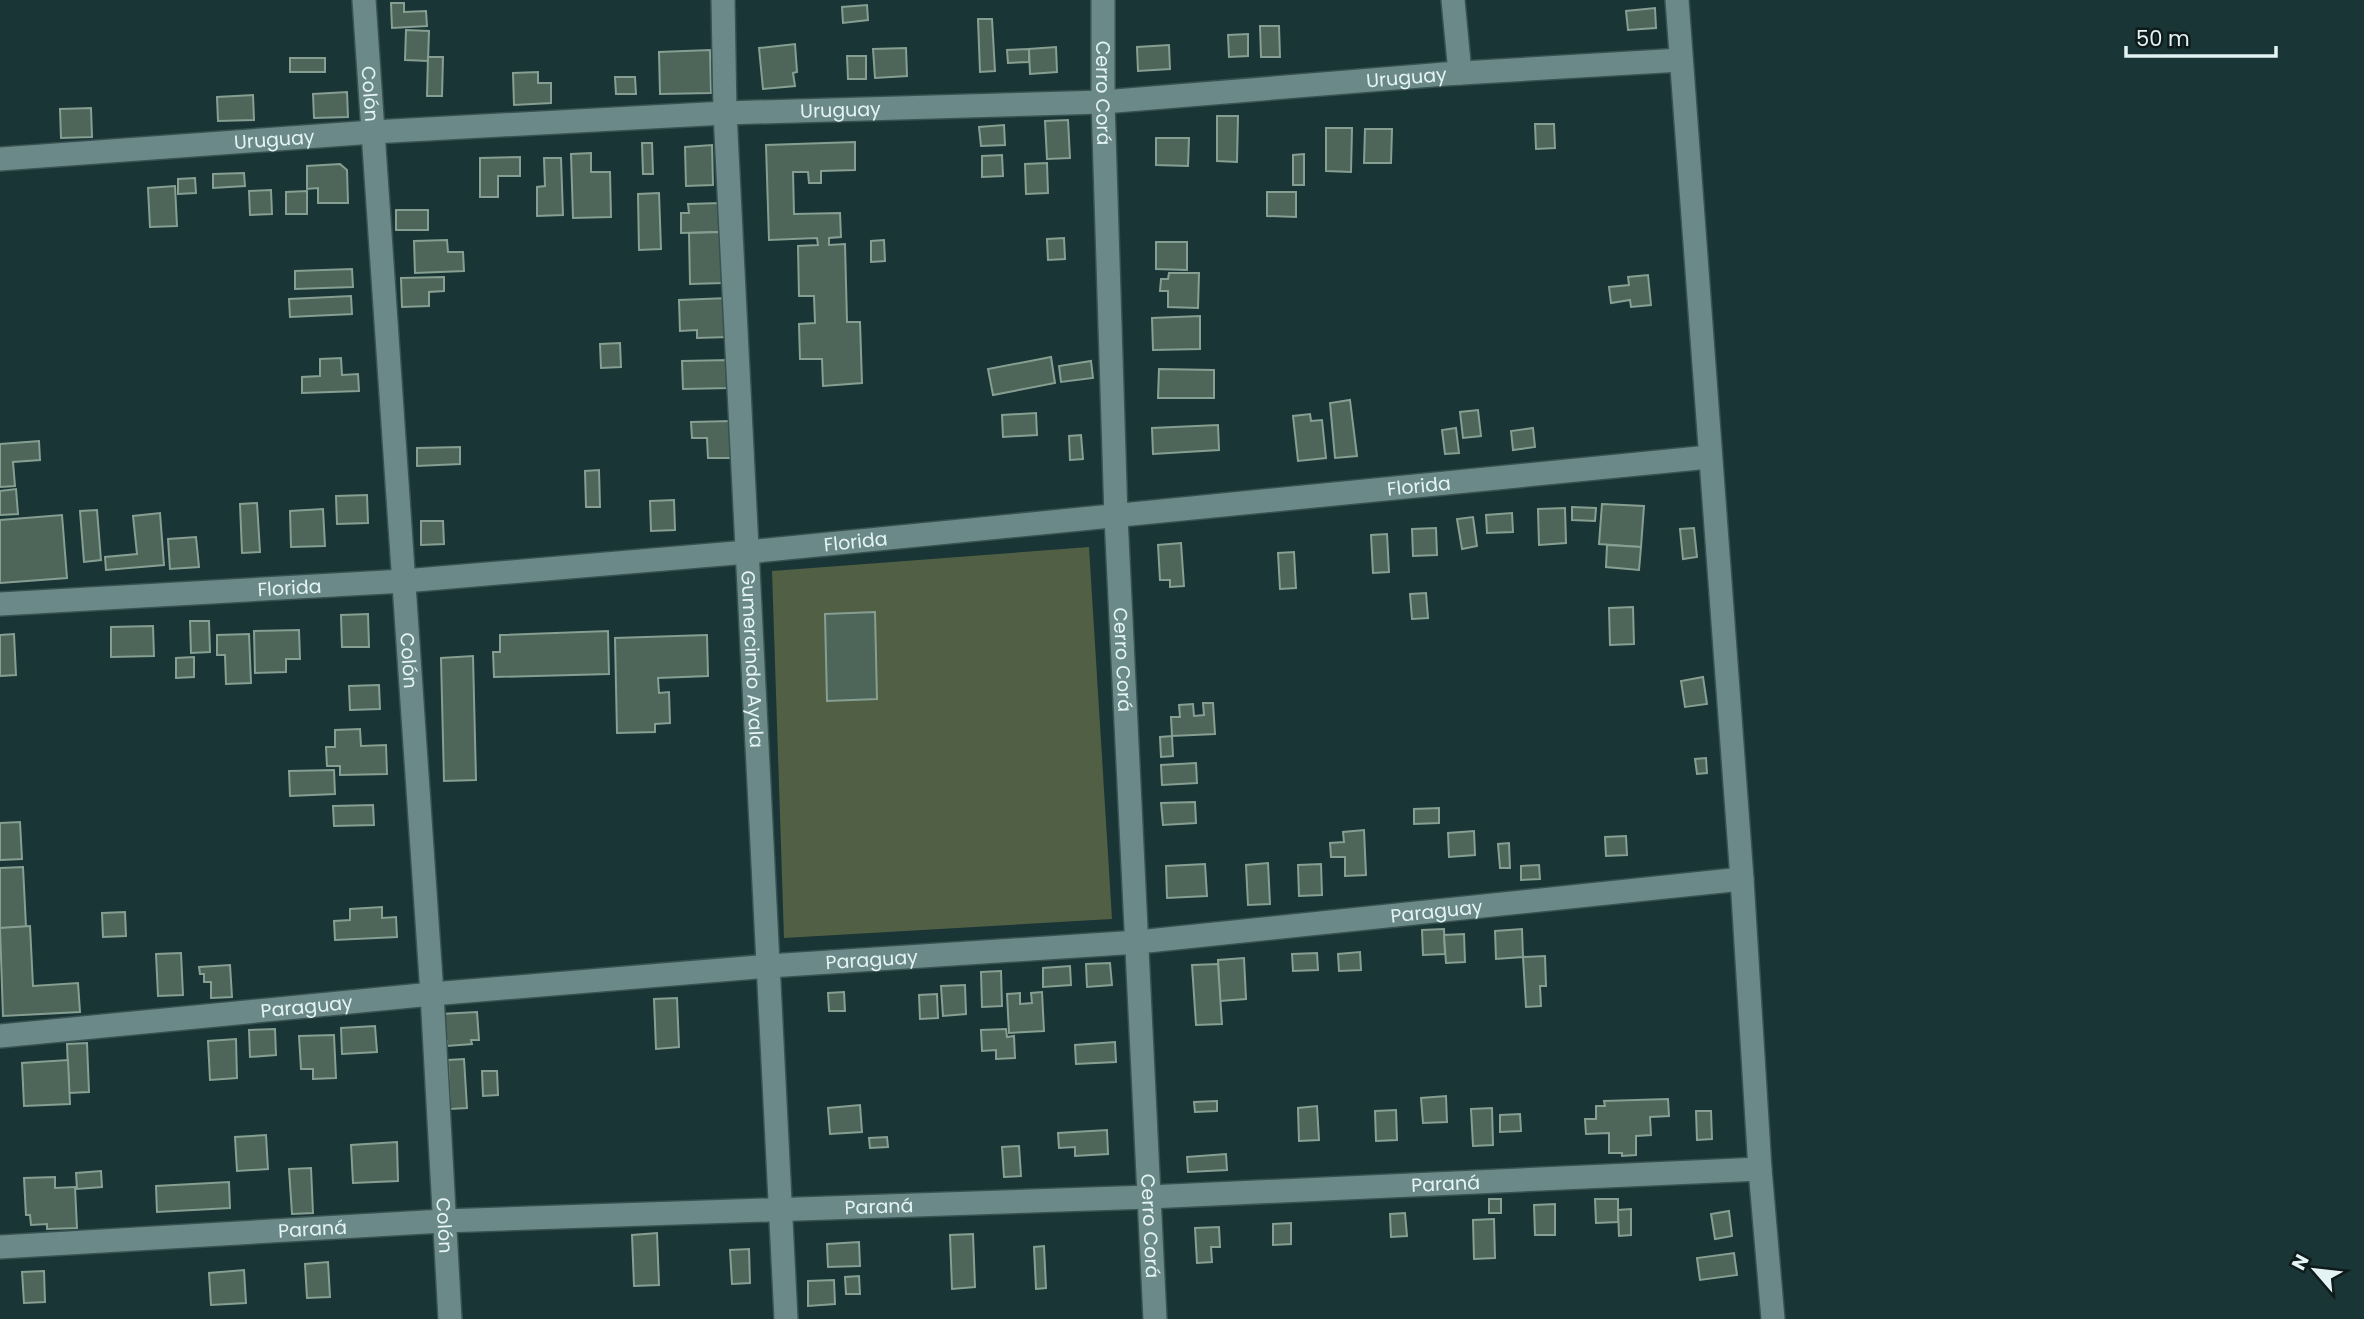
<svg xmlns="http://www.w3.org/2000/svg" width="2364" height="1319" font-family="Poppins,sans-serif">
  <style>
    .green { fill: #515f44 }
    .building { fill: #4e655a; stroke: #879f92; stroke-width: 2 }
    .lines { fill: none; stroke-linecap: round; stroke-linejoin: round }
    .street-casing { stroke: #385151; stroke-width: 26 }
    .street { stroke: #6b8988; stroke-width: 23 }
    .labels { text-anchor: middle; stroke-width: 5; stroke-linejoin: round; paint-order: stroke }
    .street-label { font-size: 19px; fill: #e4f4f4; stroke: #0f1a1a }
  </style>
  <rect width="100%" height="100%" fill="#1a3535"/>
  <path class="green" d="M1089,547L1112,919L784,938L772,571Z"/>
  <g class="building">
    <path d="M391,3H404V12L426,11L427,26L392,28Z"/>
    <path d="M867,5L868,20L843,23L842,7Z"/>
    <path d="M1655,8L1656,28L1628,30L1626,11Z"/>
    <path d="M978,19H992L995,71L980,72Z"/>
    <path d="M1260,26H1279L1280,57H1261Z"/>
    <path d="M406,30L429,31L428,61L405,60Z"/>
    <path d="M1248,34V56L1229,57L1228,35Z"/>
    <path d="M795,44L797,72L793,73L795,86L763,89L759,48Z"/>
    <path d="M1169,45L1170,69L1138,71L1137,47Z"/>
    <path d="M1056,47L1057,72L1030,74L1029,49Z"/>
    <path d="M906,48L907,76L875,78L873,49Z"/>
    <path d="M1029,49V62L1008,63L1007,50Z"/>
    <path d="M710,50L711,93L660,94L659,52Z"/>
    <path d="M847,56H866V79H848Z"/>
    <path d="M428,57H443L442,96H427Z"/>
    <rect x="290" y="58" width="35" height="14"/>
    <path d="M538,72V83H551V103L514,105L513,73Z"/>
    <path d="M615,77H635L636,94H616Z"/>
    <path d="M347,92L348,117L314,118L313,94Z"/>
    <path d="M253,95L254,120L218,121L217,97Z"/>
    <path d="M91,108L92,137L61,138L60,109Z"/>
    <path d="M1217,116H1238L1237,162L1217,161Z"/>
    <path d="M1068,120L1070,158L1047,159L1045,121Z"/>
    <path d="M1535,124H1554L1555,148L1536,149Z"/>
    <path d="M1004,125L1005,145L981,146L979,127Z"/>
    <path d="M1326,128H1352L1351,172L1326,171Z"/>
    <path d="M1365,129H1392L1391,163H1364Z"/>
    <path d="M1156,138H1189L1188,166L1156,165Z"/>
    <path d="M855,142V170L821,171V183H809L808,172H793L794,214L840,213L841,237L829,238V245L845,244L847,322H860L862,383L823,386L822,359H800L799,324L815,323L814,296H799L798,246L818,245L817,238L769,240L766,145Z"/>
    <path d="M642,143H652L653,174H643Z"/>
    <path d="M712,145L713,185L686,186L685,147Z"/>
    <path d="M591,153V172H610L611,217L573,218L571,154Z"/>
    <path d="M1304,154V185H1293V155Z"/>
    <path d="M1002,155L1003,176L982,177V156Z"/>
    <path d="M520,157V176H498V197H480V158Z"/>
    <path d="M544,158H561L563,215L537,216V187L545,186Z"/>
    <path d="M1047,163L1048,193L1026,194L1025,164Z"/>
    <path d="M340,164L347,170L348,203H318V188L307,189V166Z"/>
    <path d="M244,173L245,186L213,188V174Z"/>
    <path d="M195,178L196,193L178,194V179Z"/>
    <path d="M175,186L177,226L150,227L148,188Z"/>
    <path d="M271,190L272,214L250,215L249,191Z"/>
    <path d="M307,191V214H286V192Z"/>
    <path d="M1267,192H1296V217L1267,216Z"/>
    <path d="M659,193L661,249L639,250L638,194Z"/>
    <path d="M720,203L721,232L681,233V213H689L688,204Z"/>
    <rect x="396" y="210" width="32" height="20"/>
    <path d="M721,232L723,283L690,284L689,233Z"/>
    <path d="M1064,238L1065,259L1048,260L1047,239Z"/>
    <path d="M447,240L448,252H463L464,271L415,273L414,241Z"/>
    <path d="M884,240L885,261L871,262V241Z"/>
    <path d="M1156,242H1187V270L1156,269Z"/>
    <path d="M352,269L353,287L295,289V271Z"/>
    <path d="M1169,273H1199L1198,308L1168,307V291H1160L1161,279H1168Z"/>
    <path d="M1648,275L1651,305L1631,307L1630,300L1611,303L1609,287L1629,285L1628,277Z"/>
    <path d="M444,277V291L429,292V306L402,307L401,278Z"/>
    <path d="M351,296L352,314L290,317L289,299Z"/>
    <path d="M728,298L729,337L697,338V330L680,331L679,300Z"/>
    <path d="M1200,316V349L1153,350L1152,318Z"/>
    <path d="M620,343L621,367L601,368L600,344Z"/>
    <path d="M1051,357L1055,383L993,395L988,369Z"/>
    <path d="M341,358L342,375L358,374L359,391L302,393V377L320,376V359Z"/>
    <path d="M729,360L730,388L683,389L682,361Z"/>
    <path d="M1091,361L1093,378L1061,382L1059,366Z"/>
    <path d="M1159,369L1214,370V398H1158Z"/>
    <path d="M1350,400L1357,456L1335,458L1330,403Z"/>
    <path d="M1478,410L1481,436L1463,438L1460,412Z"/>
    <path d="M1036,413L1037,435L1003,437L1002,415Z"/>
    <path d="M1310,414L1311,421L1322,420L1326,458L1298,461L1293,416Z"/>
    <path d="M731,421L732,458H708L707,438H692L691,422Z"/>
    <path d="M1218,425L1219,450L1153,454L1152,428Z"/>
    <path d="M1456,428L1459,453L1445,454L1442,430Z"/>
    <path d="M1533,428L1535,447L1513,450L1511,431Z"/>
    <path d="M1081,435L1083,459L1070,460L1069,436Z"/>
    <path d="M39,441L40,460L13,462L15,486L0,487V444Z"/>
    <path d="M460,447V464L417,466V448Z"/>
    <path d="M599,470L600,507H586L585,471Z"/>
    <path d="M16,489L18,514L0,515V491Z"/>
    <path d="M367,495L368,523L337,524L336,496Z"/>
    <path d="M674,500L675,530L651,531L650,501Z"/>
    <path d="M257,503L260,552L242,553L240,504Z"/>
    <path d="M1602,504L1644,506L1641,547L1599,544Z"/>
    <path d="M1572,507L1596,508L1595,521L1572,520Z"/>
    <path d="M1565,508L1566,543L1539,545L1538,509Z"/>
    <path d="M323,509L325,546L291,547L290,511Z"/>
    <path d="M97,510L101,560L84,562L80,511Z"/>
    <path d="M160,513L164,565L106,570L105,557L137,554L133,516Z"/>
    <path d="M1512,513L1513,532L1487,533L1486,515Z"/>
    <path d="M62,515L67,578L0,583V520Z"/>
    <path d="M1473,517L1477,546L1462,549L1457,519Z"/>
    <path d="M421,521H443L444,544L421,545Z"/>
    <path d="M1436,528L1437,555L1413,556L1412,529Z"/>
    <path d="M1694,528L1697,557L1683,559L1680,529Z"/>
    <path d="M1387,534L1389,572L1373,573L1371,535Z"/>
    <path d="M196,537L199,567L170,569L168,539Z"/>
    <path d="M1181,543L1184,586L1170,587V580H1160L1158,545Z"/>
    <path d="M1607,545L1641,547L1639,570L1606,567Z"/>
    <path d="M1294,552L1296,588L1280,589L1278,553Z"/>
    <path d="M1426,593L1428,618L1412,619L1410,594Z"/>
    <path d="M1633,607L1634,644L1610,645L1609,608Z"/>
    <path d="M875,612L877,699L827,701L825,614Z"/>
    <path d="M368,614L369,647H342L341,615Z"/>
    <path d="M190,621H209L210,652L191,653Z"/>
    <path d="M153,626L154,656L111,657V627Z"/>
    <path d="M299,630L300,659H286V672L255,673L254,631Z"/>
    <path d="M608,631L609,674L494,677L493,652H500V635Z"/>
    <path d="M14,634L16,675L0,676V635Z"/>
    <path d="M249,634L251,683L226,684L225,655H217V635Z"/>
    <path d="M707,635L708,676L658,678L659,693L669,692L670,723L655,724V732L617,733L615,638Z"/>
    <path d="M473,656L476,780L444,781L441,658Z"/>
    <path d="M194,657V677L176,678V658Z"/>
    <path d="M1703,677L1707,704L1685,707L1681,681Z"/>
    <path d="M379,685L380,709L350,710L349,686Z"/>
    <path d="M1203,703H1213L1215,734L1172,736L1171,717H1180L1179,705L1193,704L1194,716L1204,715Z"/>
    <path d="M360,729L361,746L386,745L387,774L340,775V766H327L326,747H335V730Z"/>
    <path d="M1172,736L1173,756L1161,757L1160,737Z"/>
    <path d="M1706,758L1707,773L1697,774L1695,759Z"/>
    <path d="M1196,763L1197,783L1162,785L1161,765Z"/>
    <path d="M334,770L335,794L290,796L289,771Z"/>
    <path d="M1195,802L1196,823L1163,825L1161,803Z"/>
    <path d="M373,805L374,825L334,826L333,806Z"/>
    <path d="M1439,808V823L1414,824V809Z"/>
    <path d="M20,822L22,859L0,860V823Z"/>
    <path d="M1364,830L1366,875L1345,876V857H1331L1330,843L1344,842L1343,832Z"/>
    <path d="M1474,831L1475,855L1449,857L1448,833Z"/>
    <path d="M1626,836L1627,855L1606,856L1605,837Z"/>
    <path d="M1509,843L1510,868H1500L1498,844Z"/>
    <path d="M1268,863L1270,904L1248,905L1246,865Z"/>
    <path d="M1205,864L1207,896L1167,898L1166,866Z"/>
    <path d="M1321,864L1322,895L1299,896L1298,865Z"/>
    <path d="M1539,865L1540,879L1521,880V866Z"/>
    <path d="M23,867L26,927L0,928V868Z"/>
    <path d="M382,907V918L396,917L397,937L335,940L334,921L350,920V909Z"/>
    <path d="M125,912L126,936L103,937L102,913Z"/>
    <path d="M30,926L33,986L78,983L80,1012L3,1016L0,928Z"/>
    <path d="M1444,929L1445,954L1423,955L1422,930Z"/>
    <path d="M1522,929L1523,957L1496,959L1495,931Z"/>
    <path d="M1464,934L1465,962L1446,963L1444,935Z"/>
    <path d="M1360,952L1361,970L1339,971L1338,954Z"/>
    <path d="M181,953L183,995L158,996L156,954Z"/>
    <path d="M1317,953L1318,970L1293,971L1292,954Z"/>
    <path d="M1545,956L1546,986H1540L1541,1006L1526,1007L1523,957Z"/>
    <path d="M1244,958L1246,999L1220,1001L1218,960Z"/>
    <path d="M1110,963L1112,985L1087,987L1086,964Z"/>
    <path d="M1218,964L1222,1024L1196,1025L1192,965Z"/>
    <path d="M230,965L232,997L211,998V982H204V974H200L199,967Z"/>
    <path d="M1070,966L1071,985L1043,987V968Z"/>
    <path d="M1001,971L1002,1006L982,1007L981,972Z"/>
    <path d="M965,985L966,1014L943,1016L941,986Z"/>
    <path d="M844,992L845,1011H829L828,993Z"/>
    <path d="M1042,992L1044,1031L1009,1033L1007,994L1020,993V1004L1032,1003L1031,993Z"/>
    <path d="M937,994L938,1018L920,1019L919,995Z"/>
    <path d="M677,998L679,1047L656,1049L654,999Z"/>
    <path d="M477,1012L479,1040H471L472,1044L447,1046V1041L442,1042L440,1014Z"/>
    <path d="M375,1026L377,1052L342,1054L341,1028Z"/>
    <path d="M275,1029L276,1055L250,1057L249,1030Z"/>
    <path d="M1006,1029L1007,1037L1014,1036L1015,1058L996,1059V1050L982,1051L981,1030Z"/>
    <path d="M334,1035L336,1078L313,1079V1069H301L299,1036Z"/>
    <path d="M236,1039L237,1078L210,1080L208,1041Z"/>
    <path d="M1115,1042L1116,1062L1076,1064L1075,1045Z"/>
    <path d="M87,1043L89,1092L69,1093L67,1044Z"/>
    <path d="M464,1059L467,1108L450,1109L448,1060Z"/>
    <path d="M68,1060L70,1104L24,1106L22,1063Z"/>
    <path d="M482,1071H497L498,1095L483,1096Z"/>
    <path d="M1446,1096L1447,1122L1423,1123L1421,1098Z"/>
    <path d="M1668,1099L1669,1116L1650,1117L1651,1135L1636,1136V1155L1622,1156V1153H1609V1133L1586,1134L1585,1119H1596V1106H1605L1604,1101Z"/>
    <path d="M1217,1101V1111L1195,1112L1194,1102Z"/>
    <path d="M860,1105L862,1132L830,1134L828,1108Z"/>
    <path d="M1317,1106L1319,1140L1299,1141L1298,1108Z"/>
    <path d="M1492,1108L1493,1145L1473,1146L1471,1109Z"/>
    <path d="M1396,1110L1397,1140L1376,1141L1375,1111Z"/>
    <path d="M1696,1111H1711L1712,1139L1697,1140Z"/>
    <path d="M1520,1114L1521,1131L1500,1132V1115Z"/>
    <path d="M1107,1130L1108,1154L1075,1156V1147L1059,1148L1058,1133Z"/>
    <path d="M266,1135L268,1169L237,1171L235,1137Z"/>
    <path d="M887,1137L888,1147L870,1148L869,1138Z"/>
    <path d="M397,1142L398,1181L353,1183L351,1145Z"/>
    <path d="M1019,1146L1021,1176L1004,1177L1002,1147Z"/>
    <path d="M1226,1154L1227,1170L1188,1172L1187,1157Z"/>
    <path d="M311,1168L313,1213L292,1214L289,1169Z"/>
    <path d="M101,1171L102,1187L77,1189L76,1173Z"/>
    <path d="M55,1177V1188L75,1187L77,1228L47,1229V1224L31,1225L30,1215H26L24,1178Z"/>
    <path d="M229,1182L230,1208L157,1212L156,1186Z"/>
    <rect x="1489" y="1199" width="12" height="14"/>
    <path d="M1595,1199H1618V1222L1596,1223Z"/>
    <path d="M1555,1204V1235H1535L1534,1205Z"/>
    <path d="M1631,1209V1235L1619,1236L1618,1210Z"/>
    <path d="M1729,1211L1732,1236L1715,1239L1711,1214Z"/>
    <path d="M1405,1213L1407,1236L1391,1237L1390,1214Z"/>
    <path d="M1494,1219L1495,1258L1474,1259L1473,1220Z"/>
    <path d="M1291,1223V1244L1273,1245V1224Z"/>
    <path d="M1219,1227L1220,1247H1211L1212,1262L1197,1263L1195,1228Z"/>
    <path d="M657,1233L659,1285L634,1286L632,1235Z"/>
    <path d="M973,1234L975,1287L952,1289L950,1235Z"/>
    <path d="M859,1242L860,1266L828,1267L827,1244Z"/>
    <path d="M1044,1246L1046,1288L1036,1289L1034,1247Z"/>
    <path d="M749,1249L750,1283L732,1284L730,1250Z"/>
    <path d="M1734,1253L1737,1275L1700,1280L1697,1258Z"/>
    <path d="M328,1262L330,1297L307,1298L305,1264Z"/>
    <path d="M244,1270L246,1303L211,1305L209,1273Z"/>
    <path d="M44,1271L45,1302L24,1303L22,1272Z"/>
    <path d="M859,1276L860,1294H846L845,1277Z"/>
    <path d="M834,1280L835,1304L808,1306V1281Z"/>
  </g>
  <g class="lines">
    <defs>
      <g id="street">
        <path id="s1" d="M364,0L432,994L450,1319"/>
        <path id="s2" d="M723,0L725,113L786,1319"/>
        <path id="s3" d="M1103,0V102L1116,517L1155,1319"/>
        <path d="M1453,0L1460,73"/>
        <path d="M1677,0L1742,879L1760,1169L1773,1319"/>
        <path id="s4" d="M0,159L373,132L725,113L1103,102L1445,74L1681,60"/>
        <path id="s5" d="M0,604L404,581L747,552L1709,457"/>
        <path id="s6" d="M0,1036L432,994L769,966L1138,942L1742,879"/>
        <path id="s7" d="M0,1247L443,1221L1149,1197L1760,1169"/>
      </g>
    </defs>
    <use href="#street" class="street-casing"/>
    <use href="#street" class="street"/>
  </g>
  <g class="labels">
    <g class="street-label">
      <text dy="7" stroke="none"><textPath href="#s4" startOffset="1409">Uruguay</textPath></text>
      <text dy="7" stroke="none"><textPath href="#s3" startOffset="93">Cerro Corá</textPath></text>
      <text dy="7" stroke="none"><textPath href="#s1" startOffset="94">Colón</textPath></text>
      <text dy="7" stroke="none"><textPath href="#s4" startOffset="842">Uruguay</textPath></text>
      <text dy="7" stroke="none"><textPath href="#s4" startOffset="275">Uruguay</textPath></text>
      <text dy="7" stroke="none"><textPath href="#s5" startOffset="1424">Florida</textPath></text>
      <text dy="7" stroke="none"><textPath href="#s5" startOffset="858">Florida</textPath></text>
      <text dy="7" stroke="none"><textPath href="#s5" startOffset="290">Florida</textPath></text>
      <text dy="7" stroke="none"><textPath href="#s1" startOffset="662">Colón</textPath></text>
      <text dy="7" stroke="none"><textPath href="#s2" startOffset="660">Gumercindo Ayala</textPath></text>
      <text dy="7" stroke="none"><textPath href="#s3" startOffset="660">Cerro Corá</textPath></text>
      <text dy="7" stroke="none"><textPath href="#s6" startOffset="1442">Paraguay</textPath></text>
      <text dy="7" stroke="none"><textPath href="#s6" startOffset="875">Paraguay</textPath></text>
      <text dy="7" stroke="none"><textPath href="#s6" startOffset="308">Paraguay</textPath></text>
      <text dy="7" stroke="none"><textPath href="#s7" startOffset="1447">Paraná</textPath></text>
      <text dy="7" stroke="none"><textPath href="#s7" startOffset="880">Paraná</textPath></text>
      <text dy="7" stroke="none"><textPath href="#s1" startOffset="1228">Colón</textPath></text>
      <text dy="7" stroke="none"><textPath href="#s3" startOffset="1227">Cerro Corá</textPath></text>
      <text dy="7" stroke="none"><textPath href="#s7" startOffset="313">Paraná</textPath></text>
    </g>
  </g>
  <g transform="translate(2315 1270) rotate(298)" stroke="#0f1a1a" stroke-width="5" paint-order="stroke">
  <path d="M0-5L12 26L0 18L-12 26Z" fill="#e4f4f4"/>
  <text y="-10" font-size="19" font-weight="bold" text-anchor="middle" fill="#e4f4f4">N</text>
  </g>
  <path d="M2126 46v10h150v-10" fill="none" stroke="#e4f4f4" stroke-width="3.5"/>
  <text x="2136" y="46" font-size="21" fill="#e4f4f4" stroke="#0f1a1a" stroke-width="5" paint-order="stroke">50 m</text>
</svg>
